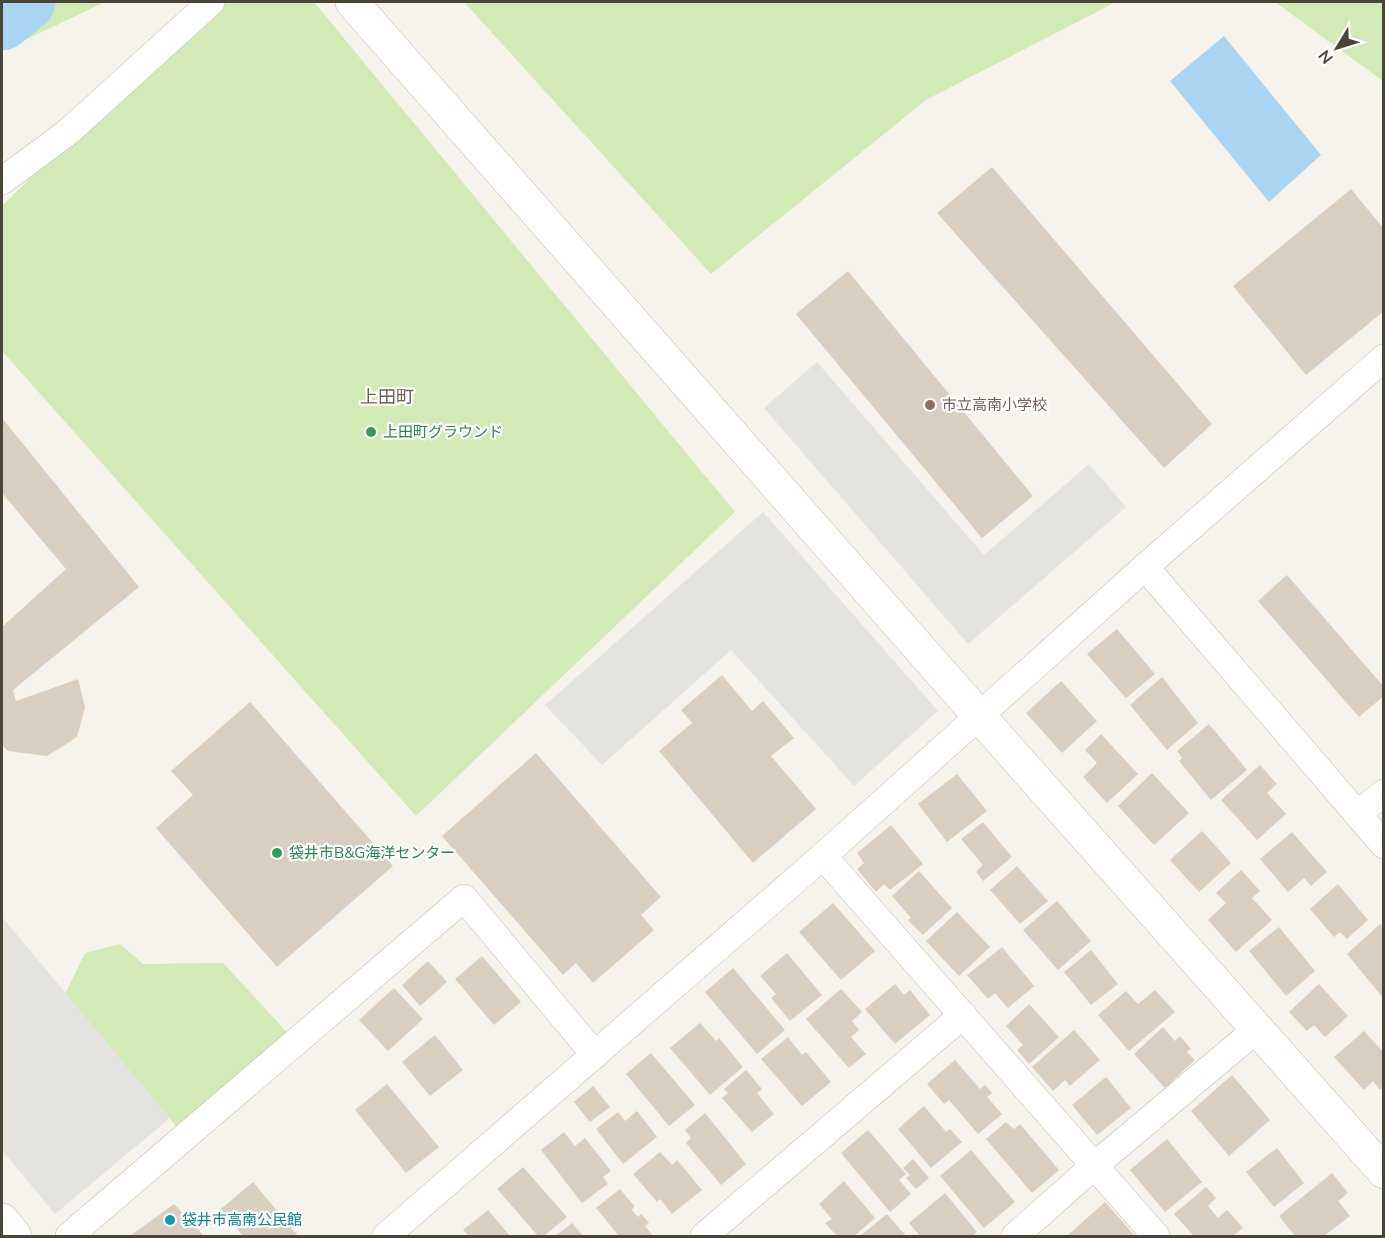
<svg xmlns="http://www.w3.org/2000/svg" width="1385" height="1238" font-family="Mulish,'Noto Sans JP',sans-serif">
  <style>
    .green { fill: #d2eab5 }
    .parking { fill: #e5e3e0 }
    .water { fill: #a9d4f2 }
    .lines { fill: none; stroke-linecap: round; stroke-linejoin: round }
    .river { stroke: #a9d4f2; stroke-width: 57 }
    .building { fill: #d8cfc1 }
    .minor-casing { stroke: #c2bbae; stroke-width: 28 }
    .tertiary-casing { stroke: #c2bbae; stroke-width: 34 }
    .minor { stroke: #fff; stroke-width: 27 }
    .tertiary { stroke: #fff; stroke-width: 33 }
    .education-dot { fill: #8d6e63; stroke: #fff; stroke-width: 2 }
    .leisure-dot { fill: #2e9e5b; stroke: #fff; stroke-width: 2 }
    .culture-dot { fill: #0f9aa8; stroke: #fff; stroke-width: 2 }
    .labels { text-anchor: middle; stroke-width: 4.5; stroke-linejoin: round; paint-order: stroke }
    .education-label { font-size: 15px; fill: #785e54; stroke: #fff; text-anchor: start }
    .leisure-label { font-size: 15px; fill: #27864d; stroke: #fff; text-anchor: start }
    .culture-label { font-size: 15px; fill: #0d838f; stroke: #fff; text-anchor: start }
    .quarter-label { font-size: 18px; fill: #6e6250; stroke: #fff }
  </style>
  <rect width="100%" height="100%" fill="#f6f3ec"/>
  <g class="green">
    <path d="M2,2H105L2,51Z"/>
    <path d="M209,2H314L735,512L416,816L2,351V206Z"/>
    <path d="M464,2H1116L926,100L711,274Z"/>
    <path d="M1275,2H1383V81Z"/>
    <path d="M120,944L143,964L223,963L296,1042L184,1139L170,1118L63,998L85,953Z"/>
  </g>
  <g class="parking">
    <path d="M817,362L984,555L1089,464L1126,507L968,644L764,408Z"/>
    <path d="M763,512L938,711L854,786L731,650L602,765L545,705Z"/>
    <path d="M2,917L170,1118L55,1214L2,1150Z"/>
  </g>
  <path class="water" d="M1224,36L1321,155L1269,202L1170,81Z"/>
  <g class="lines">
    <path class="river" d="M2,22L27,2"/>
  </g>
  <g class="building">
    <path d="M992,167L1212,424L1164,468L937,213Z"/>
    <path d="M1351,189L1384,229V311L1306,375L1233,286Z"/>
    <path d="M848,271L1033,496L982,538L796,314Z"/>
    <path d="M2,418L139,587L13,690L16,701L78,679L85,707L77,737L47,756L8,751L2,745V627L66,569L2,493Z"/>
    <path d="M1287,575L1384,687V696L1359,717L1258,601Z"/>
    <path d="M1117,629L1155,674L1126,698L1087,654Z"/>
    <path d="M722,675L752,711L763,701L794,738L771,756L816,809L753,863L659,751L692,723L681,710Z"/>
    <path d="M1162,677L1198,723L1167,750L1130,705Z"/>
    <path d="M1061,681L1097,721L1062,753L1026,713Z"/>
    <path d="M250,702L393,866L277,967L156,828L193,795L171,771Z"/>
    <path d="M1209,724L1247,770L1211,800L1179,761L1182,758L1177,751Z"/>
    <path d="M1101,734L1138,774L1107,803L1083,777L1097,763L1085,750Z"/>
    <path d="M536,753L661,897L641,915L654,930L593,983L576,963L563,975L442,836Z"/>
    <path d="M1260,765L1277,784L1267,793L1286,814L1257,840L1221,800Z"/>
    <path d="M1152,773L1189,813L1154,845L1118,806Z"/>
    <path d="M957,774L987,811L947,842L918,804Z"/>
    <path d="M983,822L1012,857L983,881L976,872L983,865L961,839Z"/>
    <path d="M891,825L923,864L890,890L884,884L876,892L857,869L864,863L857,853Z"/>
    <path d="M1202,831L1231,863L1199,892L1170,860Z"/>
    <path d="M1292,832L1327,872L1311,886L1304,878L1288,892L1260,859Z"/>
    <path d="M1017,866L1048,901L1020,924L990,890Z"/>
    <path d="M1241,870L1260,891L1252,898L1272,920L1236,952L1208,920L1226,903L1216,893Z"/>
    <path d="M919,871L952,908L923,935L908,920L911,918L892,896Z"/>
    <path d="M1338,884L1368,920L1347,939L1340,932L1334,937L1310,909Z"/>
    <path d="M1057,901L1091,941L1058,970L1023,930Z"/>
    <path d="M833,903L875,951L841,980L799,932Z"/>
    <path d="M957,912L990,947L959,976L926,941Z"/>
    <path d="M1380,924L1384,928V999L1347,954Z"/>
    <path d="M1279,927L1315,971L1286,996L1249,951Z"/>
    <path d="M1002,947L1034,986L1008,1008L995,993L988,999L967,975Z"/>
    <path d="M1091,950L1118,984L1091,1005L1064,972Z"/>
    <path d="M787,953L822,995L790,1021L771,998L776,994L760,976Z"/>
    <path d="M482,956L521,1002L494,1025L455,979Z"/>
    <path d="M428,961L447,982L420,1006L402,985Z"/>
    <path d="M733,968L785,1030L757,1054L705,992Z"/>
    <path d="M895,984L904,995L910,990L930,1015L895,1044L865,1009Z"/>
    <path d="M1319,984L1348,1016L1325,1037L1314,1025L1307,1031L1289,1012Z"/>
    <path d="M394,988L423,1019L388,1051L359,1020Z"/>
    <path d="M841,989L862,1012L852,1021L859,1030L851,1037L866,1054L849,1068L806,1019Z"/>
    <path d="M1155,990L1175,1012L1129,1051L1098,1015L1126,991L1138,1004Z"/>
    <path d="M1029,1004L1059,1037L1029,1064L1017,1050L1023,1045L1006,1026Z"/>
    <path d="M700,1023L716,1041L719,1038L743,1067L710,1095L670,1048Z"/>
    <path d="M1163,1027L1175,1041L1180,1036L1191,1049L1187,1052L1195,1060L1165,1088L1134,1054Z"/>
    <path d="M1074,1030L1100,1060L1070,1086L1065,1080L1053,1091L1032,1067Z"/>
    <path d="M1364,1031L1384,1053V1087L1380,1090L1373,1081L1364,1090L1334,1057Z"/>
    <path d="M435,1035L463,1070L430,1096L402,1062Z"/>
    <path d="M788,1037L802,1055L806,1052L831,1082L802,1106L761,1059Z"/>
    <path d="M651,1053L695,1105L669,1126L626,1074Z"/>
    <path d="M955,1060L980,1089L985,1085L992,1093L987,1097L1002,1114L978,1134L949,1100L944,1104L927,1084Z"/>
    <path d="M746,1070L762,1089L757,1093L774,1114L752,1132L722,1098L728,1093L724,1089Z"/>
    <path d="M1232,1075L1270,1120L1229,1156L1191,1111Z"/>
    <path d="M1106,1077L1131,1108L1097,1135L1072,1105Z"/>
    <path d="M387,1084L439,1147L406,1173L355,1110Z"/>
    <path d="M593,1086L610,1107L590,1122L574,1102Z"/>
    <path d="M924,1106L946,1132L950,1129L962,1142L931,1168L898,1129Z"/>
    <path d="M637,1111L657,1137L623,1164L596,1129L618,1112L625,1121Z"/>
    <path d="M705,1113L746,1164L721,1185L686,1143L691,1138L685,1130Z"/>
    <path d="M1006,1122L1014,1129L1020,1124L1059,1170L1032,1193L986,1139Z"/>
    <path d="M868,1130L906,1174L899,1180L911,1194L890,1212L841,1153Z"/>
    <path d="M564,1132L575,1146L585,1138L611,1171L603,1177L608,1184L582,1203L541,1150Z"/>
    <path d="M1167,1139L1202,1182L1165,1212L1130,1170Z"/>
    <path d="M1277,1148L1304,1183L1274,1207L1246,1172Z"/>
    <path d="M971,1150L1015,1202L984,1228L940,1176Z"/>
    <path d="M660,1152L672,1165L677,1160L702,1190L672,1214L660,1199L657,1202L633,1174Z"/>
    <path d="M913,1159L929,1178L916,1189L906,1178L910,1175L903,1168Z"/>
    <path d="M523,1167L567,1217L544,1236H538L497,1189Z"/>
    <path d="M1332,1173L1348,1193L1338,1201L1350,1216L1324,1236H1295L1279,1216Z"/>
    <path d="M844,1181L875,1218L854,1236H837L825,1223L832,1219L819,1204Z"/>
    <path d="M253,1182L298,1236H243L221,1209Z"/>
    <path d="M1206,1187L1216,1198L1208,1206L1218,1218L1227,1210L1243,1228L1233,1236H1194L1174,1214Z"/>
    <path d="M620,1189L634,1206L632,1210L638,1217L641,1214L649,1223L645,1226L653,1236H619L596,1208Z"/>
    <path d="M945,1193L977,1232L972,1236H920L909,1223Z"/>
    <path d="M1105,1202L1135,1236H1069L1068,1235Z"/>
    <path d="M174,1204L204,1236H130Z"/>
    <path d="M488,1210L510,1236H469L463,1230Z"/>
    <path d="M887,1214L906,1236H860Z"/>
    <path d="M572,1223L583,1236H555Z"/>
  </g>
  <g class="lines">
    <defs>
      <g id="minor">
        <path d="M2,181L68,132L211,2"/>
        <path d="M1145,567L1384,845"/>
        <path d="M1357,814L1384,793"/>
        <path d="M823,856L1156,1236"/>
        <path d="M69,1236L464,898L595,1055"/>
        <path d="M386,1236L823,856L1145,567L1384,358"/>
        <path d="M704,1236L963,1015"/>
        <path d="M1015,1236L1094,1166L1257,1029"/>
      </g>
      <g id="tertiary">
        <path d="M352,2L980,717L1384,1172"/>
        <path d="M2,1220L15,1236"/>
      </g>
    </defs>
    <use href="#minor" class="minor-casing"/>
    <use href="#tertiary" class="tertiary-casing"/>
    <use href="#minor" class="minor"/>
    <use href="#tertiary" class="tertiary"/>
  </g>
  <circle class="education-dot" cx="930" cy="405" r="6"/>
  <g class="leisure-dot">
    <circle cx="371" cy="432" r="6"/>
    <circle cx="277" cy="853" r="6"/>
  </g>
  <circle class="culture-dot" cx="170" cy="1220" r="6"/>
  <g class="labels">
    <g class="education-label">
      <text x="942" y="410">市立高南小学校</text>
    </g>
    <g class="leisure-label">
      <text x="383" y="437">上田町グラウンド</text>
      <text x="289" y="858">袋井市B&amp;G海洋センター</text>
    </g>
    <g class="culture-label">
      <text x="182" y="1225">袋井市高南公民館</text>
    </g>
    <g class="quarter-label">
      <text x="387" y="403">上田町</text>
    </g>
  </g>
  <rect width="1385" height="1238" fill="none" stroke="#4b4439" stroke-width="6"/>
  <g transform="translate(1337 48) rotate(232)" stroke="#ffffff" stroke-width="4.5" paint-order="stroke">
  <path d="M0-4.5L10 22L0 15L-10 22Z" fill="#4b4439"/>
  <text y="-9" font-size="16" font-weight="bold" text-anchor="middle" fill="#4b4439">N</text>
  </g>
</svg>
